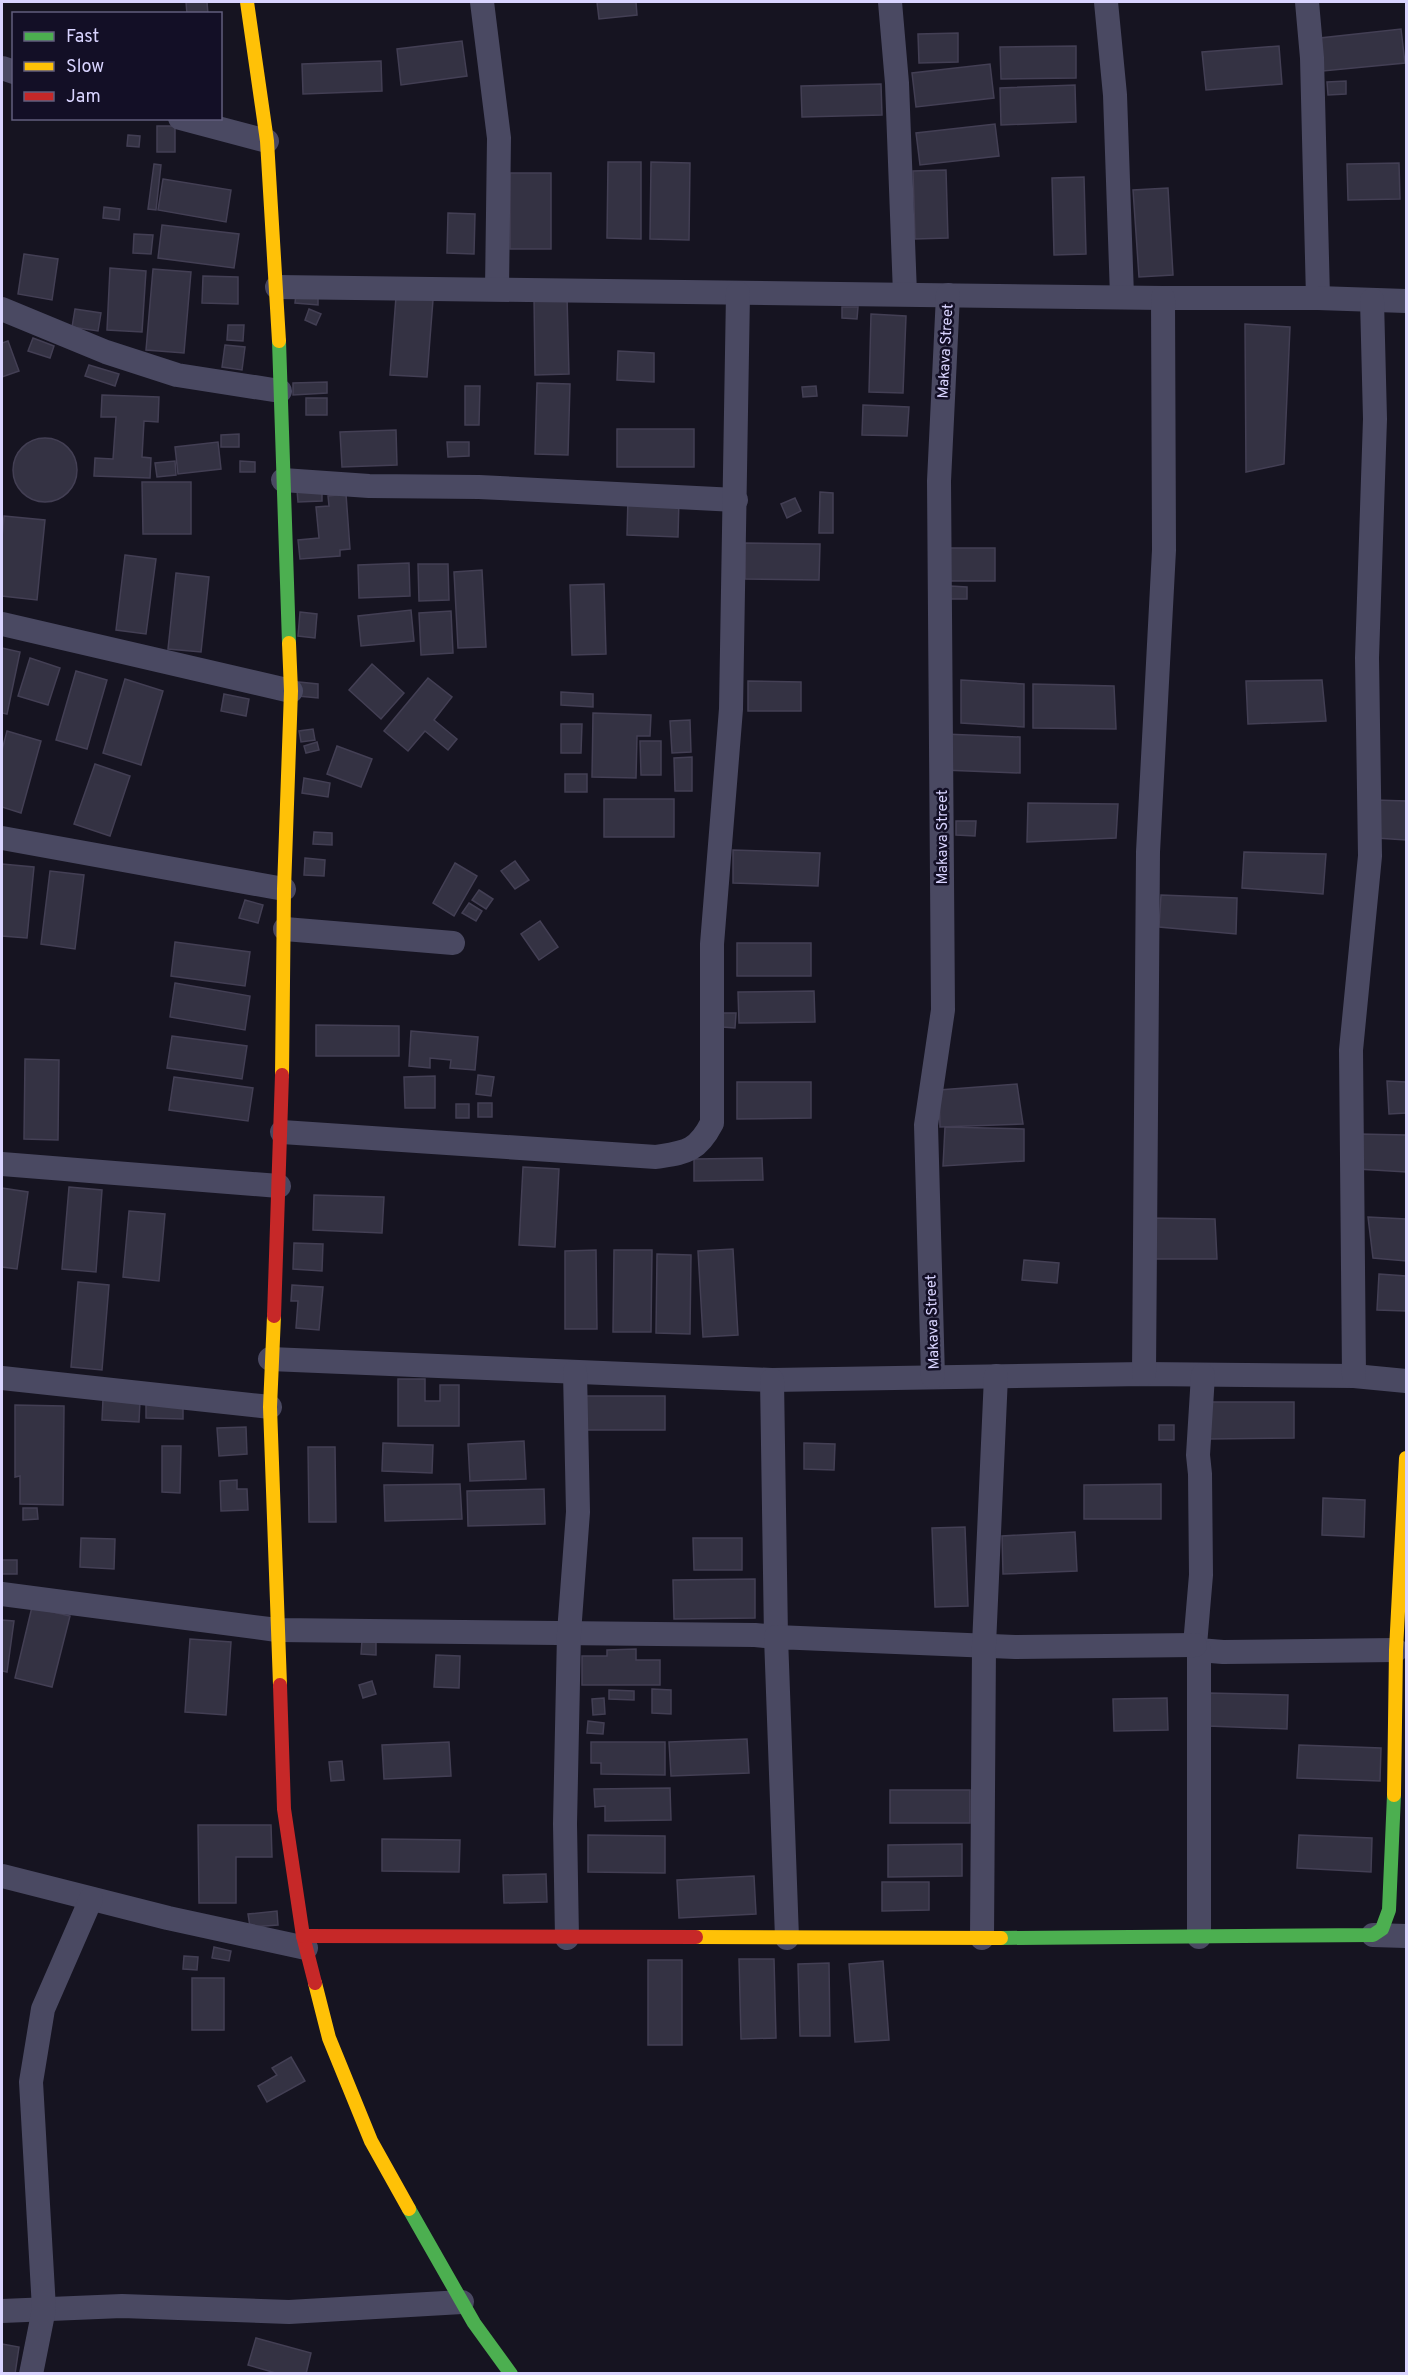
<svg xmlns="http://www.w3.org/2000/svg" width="1408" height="2375" font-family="Overpass,sans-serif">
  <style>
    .building { fill: #343243; stroke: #433f54; stroke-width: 1.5 }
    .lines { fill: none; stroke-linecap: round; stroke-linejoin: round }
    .street { stroke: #4a4962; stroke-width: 24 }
    .fast { stroke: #4caf50; stroke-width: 14 }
    .slow { stroke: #ffc107; stroke-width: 14 }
    .jam { stroke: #c62828; stroke-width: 14 }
    .labels { text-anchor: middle; stroke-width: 5; stroke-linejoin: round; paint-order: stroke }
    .street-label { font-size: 15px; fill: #d9d4ff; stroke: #130f26 }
  </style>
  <rect width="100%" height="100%" fill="#161421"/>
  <g class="building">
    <path d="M186,2H207L208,14H187Z"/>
    <path d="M597,2H636L637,15L599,19Z"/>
    <path d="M1401,29L1405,63L1323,71L1320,38Z"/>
    <path d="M958,33V62L919,63L918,34Z"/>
    <path d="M462,41L467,76L401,85L397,49Z"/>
    <path d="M1076,46V78L1001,79L1000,47Z"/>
    <path d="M1279,46L1282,84L1206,90L1202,52Z"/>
    <path d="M381,61L382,91L303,94L302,64Z"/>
    <path d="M990,64L994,98L916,107L912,73Z"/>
    <path d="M1346,81V94L1328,95L1327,82Z"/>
    <path d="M881,84L882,115L802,117L801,86Z"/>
    <path d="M1075,85L1076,122L1001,125L1000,88Z"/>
    <path d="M995,124L999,156L920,165L916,133Z"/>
    <rect x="157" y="126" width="18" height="26"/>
    <path d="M128,135L140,136L139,147L127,146Z"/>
    <path d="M608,162H641V239L607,238Z"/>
    <path d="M651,162L690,163L689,240L650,239Z"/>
    <path d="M1399,163L1400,199L1348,200L1347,164Z"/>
    <path d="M154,164L161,165L156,210L148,209Z"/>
    <path d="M946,170L948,238L915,239L913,171Z"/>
    <rect x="510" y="173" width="41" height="76"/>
    <path d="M1084,177L1086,254L1054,255L1052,178Z"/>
    <path d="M163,179L231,190L226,222L158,210Z"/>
    <path d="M1168,188L1173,275L1139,277L1133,190Z"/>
    <path d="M104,207L120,209L119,220L103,218Z"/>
    <path d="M448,213L475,214L474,254L447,253Z"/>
    <path d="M162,225L239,234L234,268L158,258Z"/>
    <path d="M134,234L153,235L151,254L133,253Z"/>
    <path d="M24,254L58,259L52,300L18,294Z"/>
    <path d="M110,268L146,271L142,332L107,330Z"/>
    <path d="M153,269L191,272L184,353L146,350Z"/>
    <path d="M203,276L238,277V304L202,303Z"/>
    <path d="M296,294L318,295V305L295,303Z"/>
    <path d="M534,296H567L569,374L535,375Z"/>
    <path d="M396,297L433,300L427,377L390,375Z"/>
    <path d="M842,307H858L857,319L842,318Z"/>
    <path d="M75,309L101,313L98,331L72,327Z"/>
    <path d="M309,309L321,314L316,325L305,320Z"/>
    <path d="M871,314L906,316L903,393L869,392Z"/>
    <path d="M1245,324L1290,327L1284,464L1246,472Z"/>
    <path d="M228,325H244L243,341L227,340Z"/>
    <path d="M33,338L54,346L50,358L28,351Z"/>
    <path d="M8,341L19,371L2,377V343Z"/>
    <path d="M225,345L245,347L242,370L222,367Z"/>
    <path d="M618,351L654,353V382L617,380Z"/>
    <path d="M89,365L119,374L115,386L85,376Z"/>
    <path d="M327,382V393L293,395V383Z"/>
    <path d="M537,383L570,384L568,455L535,454Z"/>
    <path d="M465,386H480L479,425H465Z"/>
    <path d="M816,386L817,396L803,397L802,387Z"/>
    <path d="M102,395L159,397L158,422L144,421L142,457L151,458L150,478L94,476L95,458L113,459L116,417H101Z"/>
    <rect x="306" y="398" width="21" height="17"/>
    <path d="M863,405L909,407L907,436L862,435Z"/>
    <rect x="617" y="429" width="77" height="38"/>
    <path d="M396,430L397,465L342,467L340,432Z"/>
    <path d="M239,434V447H221V435Z"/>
    <circle cx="45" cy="470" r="32"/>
    <path d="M218,442L221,469L178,474L175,447Z"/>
    <path d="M447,442H469V456L448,457Z"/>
    <path d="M175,461L176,475L157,477L155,463Z"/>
    <path d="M240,461L255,462V472H240Z"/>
    <path d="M142,482H191V534H143Z"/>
    <path d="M322,489V501L298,502L297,490Z"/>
    <path d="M820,492L833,493V533H819Z"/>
    <path d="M346,494L350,549L340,550V556L300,559L298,540L319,538L316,507L329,506L328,496Z"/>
    <path d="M628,498L679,499L678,537L627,535Z"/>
    <path d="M795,498L801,511L787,518L781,504Z"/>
    <path d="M4,516L45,520L37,600L2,596V538Z"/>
    <path d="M745,543L820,544L819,580L745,579Z"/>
    <rect x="950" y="548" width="45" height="33"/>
    <path d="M125,555L156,559L146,634L116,630Z"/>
    <path d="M409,563L410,596L359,598L358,565Z"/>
    <path d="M418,564H448L449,600L419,601Z"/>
    <path d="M482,570L486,647L458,648L454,572Z"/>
    <path d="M176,573L209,577L201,652L168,649Z"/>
    <path d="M604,584L606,654L572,655L570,585Z"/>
    <path d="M950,586L967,587V599H950Z"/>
    <path d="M411,610L414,641L361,646L358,616Z"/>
    <path d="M451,611L453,653L421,655L419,613Z"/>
    <path d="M300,612L317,614L315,638L298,636Z"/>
    <path d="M2,648L20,652L7,714L2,713Z"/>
    <path d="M30,658L60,668L48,705L18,696Z"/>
    <path d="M372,664L404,693L381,719L349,690Z"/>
    <path d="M76,671L107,680L87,749L56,740Z"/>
    <path d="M428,678L452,697L434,720L457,739L448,750L425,731L408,751L384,731Z"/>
    <path d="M125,679L163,691L141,765L103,753Z"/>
    <path d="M961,680L1024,684V727L961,723Z"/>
    <path d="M1322,680L1326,721L1248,724L1246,681Z"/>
    <path d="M748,681L801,682V711H748Z"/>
    <path d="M299,682L318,684V698L298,696Z"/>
    <path d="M1033,684L1114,686L1116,729L1033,728Z"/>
    <path d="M561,692L593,694V707L561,705Z"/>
    <path d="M224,694L249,699L246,716L221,711Z"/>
    <path d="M593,713L651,715L650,736H637L636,778L592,777Z"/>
    <path d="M690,720L691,752L672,753L670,721Z"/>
    <path d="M561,724H582L581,753H561Z"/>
    <path d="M313,729L315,740L301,742L299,731Z"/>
    <path d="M7,731L41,741L21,813L2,807V750Z"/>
    <path d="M944,734L1020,737V773L943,770Z"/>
    <path d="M640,741H661V775H641Z"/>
    <path d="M317,742L319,750L306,753L304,746Z"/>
    <path d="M337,746L372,759L361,787L327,774Z"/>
    <path d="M692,757V791H675L674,758Z"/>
    <path d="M95,764L130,776L110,836L74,824Z"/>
    <rect x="565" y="774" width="22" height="18"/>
    <path d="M304,778L330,783L328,797L302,793Z"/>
    <rect x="604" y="799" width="70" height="38"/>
    <path d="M1375,800L1406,801V840L1376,838Z"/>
    <path d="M1028,803L1118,804L1116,838L1027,842Z"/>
    <path d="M956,821H976L975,836L956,835Z"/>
    <path d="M314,832L332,833V845L313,844Z"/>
    <path d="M733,850L820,853L818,886L733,883Z"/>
    <path d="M1244,852L1326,854L1323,894L1242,888Z"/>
    <path d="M305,858L325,860L324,876L304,875Z"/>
    <path d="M515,861L529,880L515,889L501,871Z"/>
    <path d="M455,863L477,876L454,916L433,903Z"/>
    <path d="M2,864L34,867L27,938L2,936Z"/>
    <path d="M50,871L84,875L75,949L41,944Z"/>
    <path d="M479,890L493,899L486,909L472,900Z"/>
    <path d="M1161,895L1237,898L1236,934L1159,927Z"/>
    <path d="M245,900L263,905L258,923L239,918Z"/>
    <path d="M469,903L482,911L476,921L462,913Z"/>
    <path d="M540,921L558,947L539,960L521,934Z"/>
    <path d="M175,942L250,952L245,986L171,976Z"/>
    <rect x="737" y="943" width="74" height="33"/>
    <path d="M175,983L250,996L245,1030L170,1017Z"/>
    <path d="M814,991L815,1022L739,1023L738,992Z"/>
    <path d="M722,1013H736L735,1028L722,1027Z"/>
    <path d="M316,1025L399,1026V1056H316Z"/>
    <path d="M411,1031L478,1037L475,1070L450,1068L451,1060L430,1058V1068L409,1066Z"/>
    <path d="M172,1036L247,1046L242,1079L167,1068Z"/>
    <path d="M25,1059L59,1060L58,1140L24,1139Z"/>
    <path d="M478,1075L494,1077L491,1096L476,1094Z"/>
    <path d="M435,1076V1108H405L404,1077Z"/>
    <path d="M174,1077L253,1088L248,1121L169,1110Z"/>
    <path d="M1387,1081L1406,1082V1113L1389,1114Z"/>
    <path d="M737,1082H811V1118L737,1119Z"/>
    <path d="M1017,1084L1023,1124L940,1127L939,1090Z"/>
    <rect x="478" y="1103" width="14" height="14"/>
    <rect x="456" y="1104" width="13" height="14"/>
    <path d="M945,1127L1024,1129V1161L943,1166Z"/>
    <path d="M1360,1134L1406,1135V1172L1357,1169Z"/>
    <path d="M762,1158L763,1180L694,1181V1159Z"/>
    <path d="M523,1167L559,1169L555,1247L519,1245Z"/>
    <path d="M69,1187L102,1190L96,1272L62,1269Z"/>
    <path d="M2,1188L28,1192L17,1269L2,1267Z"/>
    <path d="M314,1195L384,1197L382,1233L313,1230Z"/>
    <path d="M129,1211L165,1214L159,1281L123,1277Z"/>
    <path d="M1368,1217L1406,1219V1261L1373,1258Z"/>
    <path d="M1148,1218L1215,1219L1217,1259H1150Z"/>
    <path d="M294,1243L323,1244L322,1271L293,1269Z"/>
    <path d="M733,1249L738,1335L703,1337L698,1251Z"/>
    <path d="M596,1250L597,1329H565V1251Z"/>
    <path d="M614,1250H652L651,1332H613Z"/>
    <path d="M657,1254L691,1255L690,1334L656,1333Z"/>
    <path d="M1024,1260L1059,1263L1057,1283L1022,1280Z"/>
    <path d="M1379,1274L1406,1276V1311L1377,1310Z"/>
    <path d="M78,1282L109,1285L102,1370L71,1367Z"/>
    <path d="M292,1285L323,1287L319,1330L296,1328L298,1301H291Z"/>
    <path d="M398,1379H425V1401H440V1385H459V1426H398Z"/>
    <rect x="586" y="1396" width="79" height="34"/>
    <path d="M103,1399L140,1401L139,1422L102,1420Z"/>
    <path d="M1209,1402H1294V1438L1209,1439Z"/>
    <path d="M146,1404L183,1405V1419L146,1418Z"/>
    <path d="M15,1405L64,1406L63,1505L20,1504V1476L15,1477Z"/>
    <rect x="1159" y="1425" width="15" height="15"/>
    <path d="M246,1427L247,1454L219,1456L217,1428Z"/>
    <path d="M524,1441L526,1479L470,1481L468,1444Z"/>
    <path d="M383,1443L433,1445L432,1473L382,1471Z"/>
    <path d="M804,1443L835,1444L834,1470L804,1469Z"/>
    <path d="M162,1446H181L180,1493L162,1492Z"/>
    <path d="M308,1447H335L336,1522H309Z"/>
    <path d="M237,1480V1489H247L248,1510L221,1511L220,1481Z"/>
    <path d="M460,1484L462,1519L385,1521L384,1485Z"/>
    <path d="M1161,1484V1519H1084V1485Z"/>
    <path d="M544,1489L545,1524L468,1526L467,1491Z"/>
    <path d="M1323,1498L1365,1500L1364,1537L1322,1535Z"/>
    <path d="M23,1508H37L38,1519L23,1520Z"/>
    <path d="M965,1527L968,1606L935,1607L932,1528Z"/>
    <path d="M1075,1532L1077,1571L1003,1574L1002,1536Z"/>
    <path d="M81,1538L115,1539L114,1569L80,1567Z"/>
    <path d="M693,1538H742V1570H694Z"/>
    <rect x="2" y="1560" width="15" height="14"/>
    <path d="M755,1579V1618L674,1619L673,1580Z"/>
    <path d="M32,1607L70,1616L52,1687L15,1678Z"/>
    <path d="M2,1620L14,1621L7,1672L2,1671Z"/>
    <path d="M190,1639L231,1642L226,1715L185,1712Z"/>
    <path d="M362,1640L376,1641V1655L361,1654Z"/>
    <path d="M636,1649V1660H660V1685H582V1656H607V1650Z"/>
    <path d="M436,1655L460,1656L459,1688L434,1687Z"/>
    <path d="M372,1681L376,1694L363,1698L359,1685Z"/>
    <path d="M652,1689L671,1690V1714L652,1713Z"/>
    <path d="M609,1690L634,1691V1700L609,1699Z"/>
    <path d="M1209,1693L1288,1695L1287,1729L1208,1726Z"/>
    <path d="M604,1698L605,1714L593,1715L592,1699Z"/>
    <path d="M1167,1698L1168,1730L1114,1731L1113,1699Z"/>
    <path d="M588,1721L604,1723L603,1734L587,1733Z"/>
    <path d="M747,1739L749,1773L671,1776L669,1742Z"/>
    <path d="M449,1742L451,1776L384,1779L382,1745Z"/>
    <path d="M591,1742H665V1775L601,1774V1763H591Z"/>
    <path d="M1299,1745L1381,1748L1380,1781L1297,1778Z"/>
    <path d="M342,1761L344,1780L331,1781L329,1762Z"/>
    <path d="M670,1788L671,1820L605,1821V1806L595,1807L594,1789Z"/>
    <rect x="890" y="1790" width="80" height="33"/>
    <path d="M198,1825H271L272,1857H236V1903H199Z"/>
    <path d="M588,1835L665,1836V1873L588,1872Z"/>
    <path d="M1299,1835L1372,1838L1371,1872L1297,1868Z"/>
    <path d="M382,1839L460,1840L459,1872L382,1871Z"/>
    <path d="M962,1844V1876L888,1877V1845Z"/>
    <path d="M546,1874L547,1902L504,1903L503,1875Z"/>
    <path d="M754,1876L756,1914L679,1918L677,1880Z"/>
    <path d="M882,1882H929V1910L882,1911Z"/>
    <path d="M277,1911L278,1925L250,1927L248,1914Z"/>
    <path d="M214,1947L231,1951L229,1961L212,1958Z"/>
    <path d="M184,1956L198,1957L197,1970L183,1969Z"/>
    <path d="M739,1959H774L776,2038L741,2039Z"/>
    <rect x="648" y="1960" width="34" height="85"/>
    <path d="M883,1961L889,2040L855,2042L849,1964Z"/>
    <path d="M829,1963L830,2036H800L798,1964Z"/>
    <rect x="192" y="1978" width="32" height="52"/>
    <path d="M291,2057L305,2081L267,2102L258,2086L277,2075L272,2068Z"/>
    <path d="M256,2338L311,2353L306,2374H279L248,2365Z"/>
    <path d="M2,2344L19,2347L15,2374H2Z"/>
  </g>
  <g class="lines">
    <g class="street">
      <path d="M482,2L499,138L497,289"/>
      <path d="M890,2L897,83L905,294"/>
      <path d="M1106,2L1115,95L1122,296"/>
      <path d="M1307,2L1312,58L1318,298"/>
      <path d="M2,68L14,72"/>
      <path d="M180,118L267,141"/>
      <path d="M277,287L1163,298H1318L1406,301"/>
      <path d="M2,309L106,352L177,375L280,391"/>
      <path d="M283,480L369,486L479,487L736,500"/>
      <path d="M2,624L291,691"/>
      <path d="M2,838L284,889"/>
      <path d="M285,929L453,943"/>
      <path d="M282,1132L656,1157C686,1152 697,1152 712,1123V944L731,709L738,293"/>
      <path d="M2,1164L279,1186"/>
      <path d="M270,1359L772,1380L1144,1374L1354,1376L1406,1381"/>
      <path d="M1144,1374L1148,852L1164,550L1163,298"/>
      <path d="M1203,1375L1198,1455L1200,1474L1201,1575L1195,1645L1199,1650L1223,1652L1396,1650"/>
      <path d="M1354,1376L1351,1050L1370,856L1367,658L1375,419L1372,300"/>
      <path d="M933,1377L926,1125L943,1010L939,481L948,295"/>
      <path d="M2,1378L270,1407"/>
      <path d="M2,1594L277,1630L755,1635L776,1637L772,1380"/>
      <path d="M2,1876L168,1918L306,1948"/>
      <path d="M1373,1935L1406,1936"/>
      <path d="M1199,1937V1650"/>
      <path d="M567,1938L565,1824L569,1633L578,1512L575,1372"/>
      <path d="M787,1938L776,1637L1015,1647L1195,1645"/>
      <path d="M982,1938L984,1645L996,1376"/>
      <path d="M2,2311L122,2306L289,2312L462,2302"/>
      <path d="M31,2374L44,2309L31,2082L43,2009L91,1899"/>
    </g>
    <g class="fast">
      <path d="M279,341L289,643"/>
      <path d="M1001,1938L1373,1935L1382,1929L1389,1910L1394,1795"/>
      <path d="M409,2209L474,2323L511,2374"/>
    </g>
    <g class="slow">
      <path d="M247,2L267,141L279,341"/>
      <path d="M282,1075L284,889L291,691L289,643"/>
      <path d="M274,1316L270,1407L280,1685"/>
      <path d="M1394,1795L1396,1650L1406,1458"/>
      <path d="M696,1937L1001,1938"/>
      <path d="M315,1983L329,2038L371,2141L409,2209"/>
    </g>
    <g class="jam">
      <path d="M274,1316L282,1075"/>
      <path d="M280,1685L284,1809L303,1936L315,1983"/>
      <path d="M303,1936L696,1937"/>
    </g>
  </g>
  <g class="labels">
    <g class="street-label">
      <text transform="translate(945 351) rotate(-87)" y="5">Makava Street</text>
      <text transform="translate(942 837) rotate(-90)" y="5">Makava Street</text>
      <text transform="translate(932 1322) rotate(-92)" y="5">Makava Street</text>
    </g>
  </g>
  <rect width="1408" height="2375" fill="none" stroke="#d9d4ff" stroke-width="6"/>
  <rect x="12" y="12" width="210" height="108" fill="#130f26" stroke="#625e7d" stroke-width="1.5"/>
  <rect x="24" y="32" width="30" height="9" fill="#4caf50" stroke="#625e7d" stroke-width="1.5"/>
  <text x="66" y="42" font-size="18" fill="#d9d4ff">Fast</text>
  <rect x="24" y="62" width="30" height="9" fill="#ffc107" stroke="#625e7d" stroke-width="1.5"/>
  <text x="66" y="72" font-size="18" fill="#d9d4ff">Slow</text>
  <rect x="24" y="92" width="30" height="9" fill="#c62828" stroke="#625e7d" stroke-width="1.5"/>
  <text x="66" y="102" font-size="18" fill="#d9d4ff">Jam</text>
</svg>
